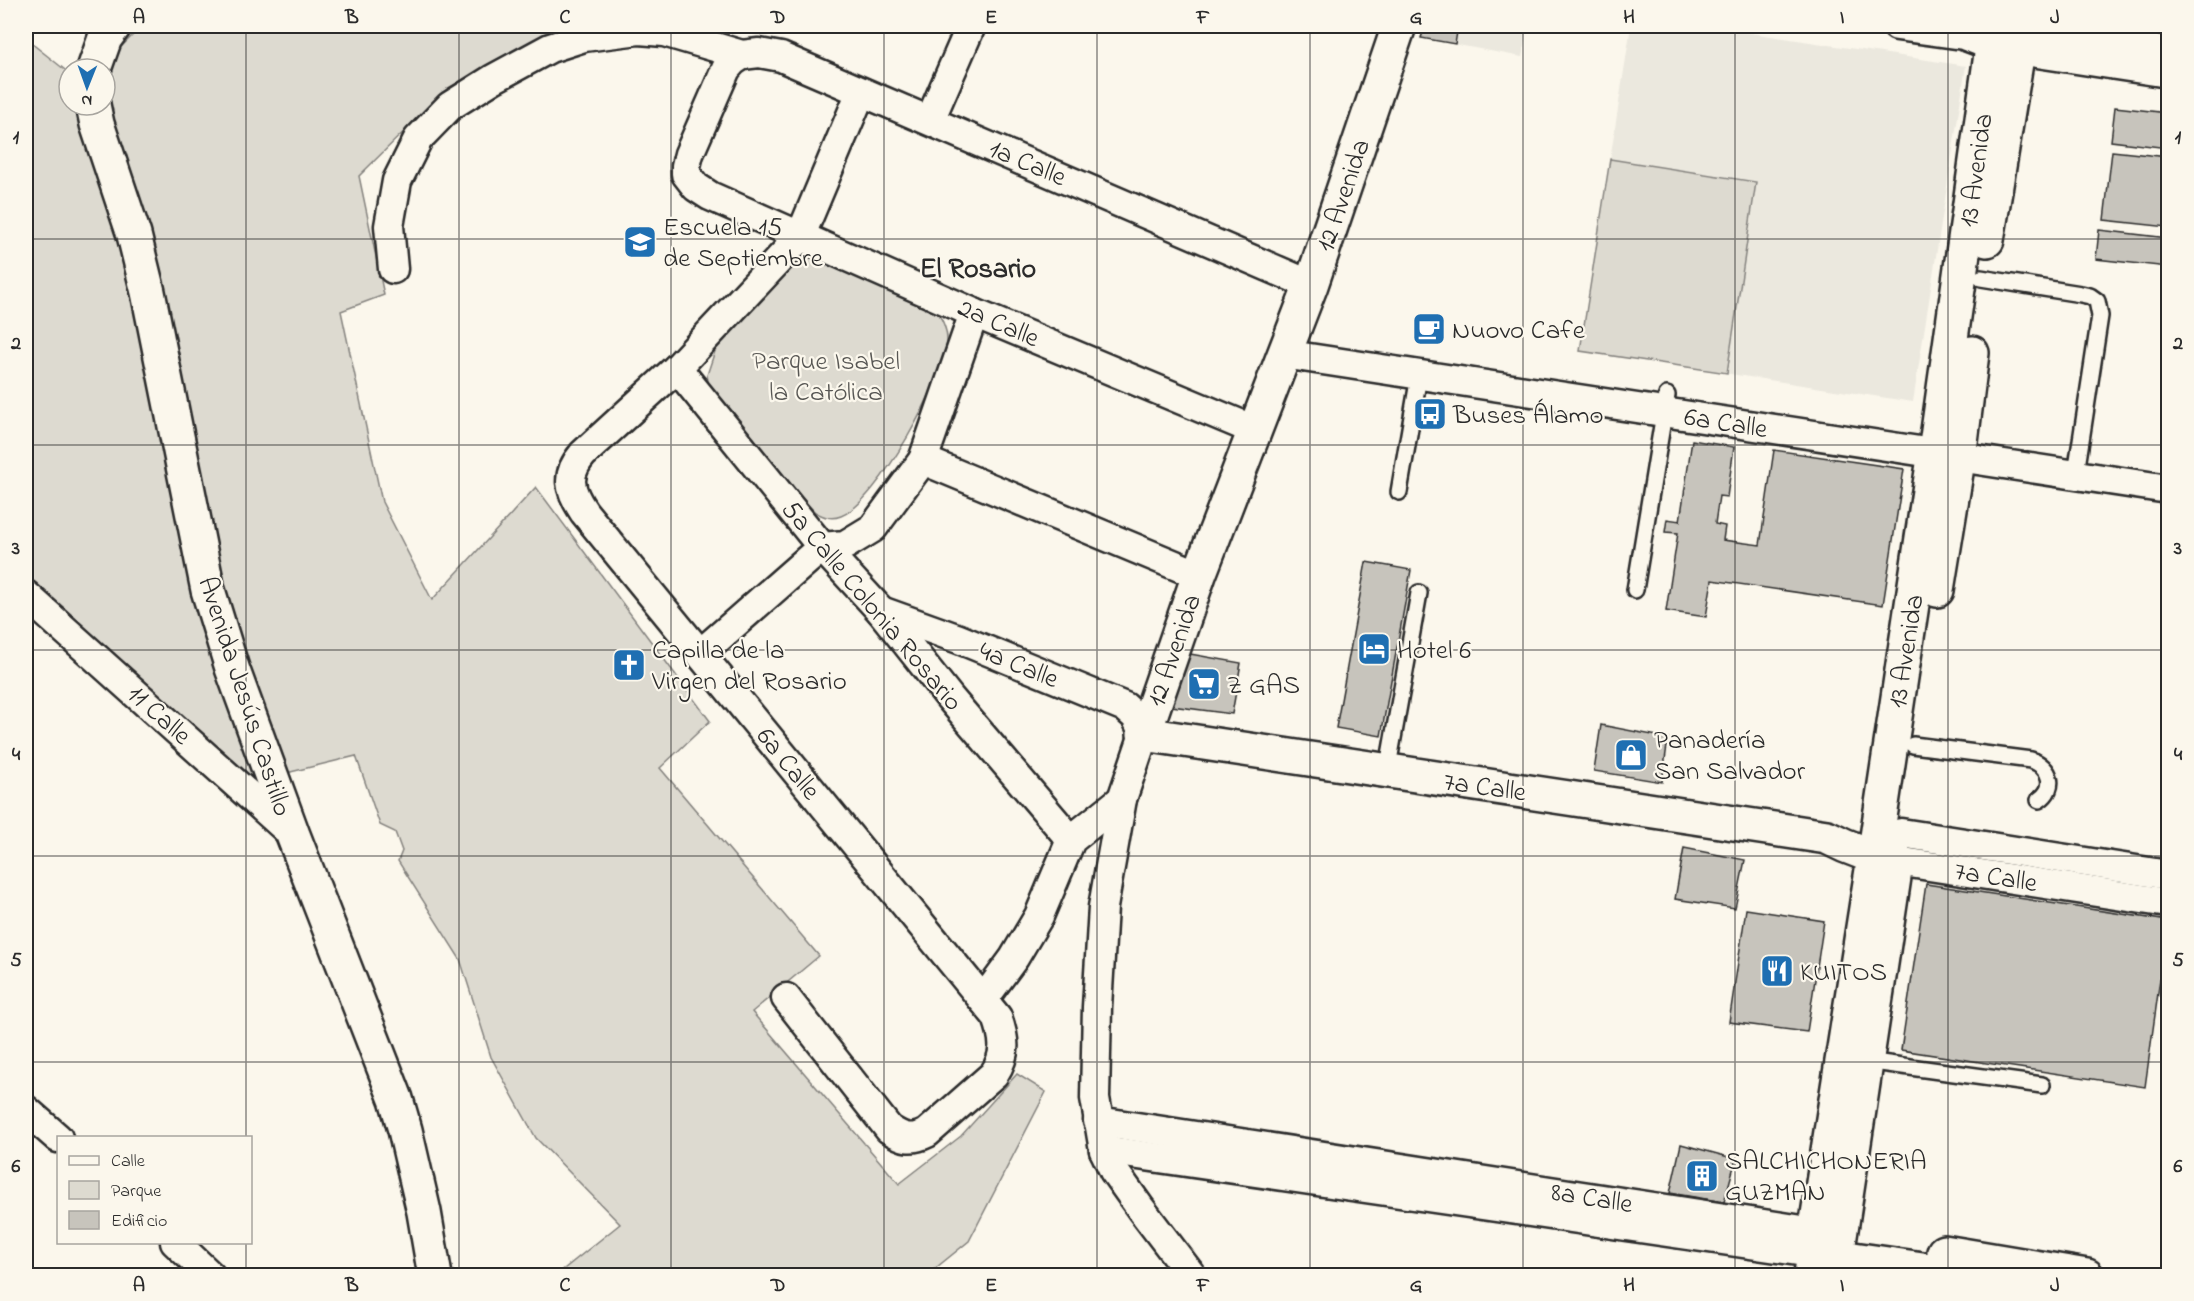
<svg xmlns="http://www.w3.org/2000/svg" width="2194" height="1301" font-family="'Indie Flower',sans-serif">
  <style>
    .built { fill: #ebe8de }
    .green { fill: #dddad0; stroke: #84827e; stroke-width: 1.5 }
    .building { fill: #c7c4bc; stroke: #2b2b2b; stroke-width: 1.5 }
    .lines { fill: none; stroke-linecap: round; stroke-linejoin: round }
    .lane-casing { stroke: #2b2b2b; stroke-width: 20 }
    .street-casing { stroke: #2b2b2b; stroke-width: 33 }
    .secondary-casing { stroke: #2b2b2b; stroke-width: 38 }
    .lane { stroke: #fbf7ec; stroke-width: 15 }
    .street { stroke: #fbf7ec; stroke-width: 28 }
    .secondary { stroke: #fbf7ec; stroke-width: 33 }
    .grid { fill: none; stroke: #2b2b2b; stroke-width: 1.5; stroke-opacity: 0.55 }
    .labels { text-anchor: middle; stroke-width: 4.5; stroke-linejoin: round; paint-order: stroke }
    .street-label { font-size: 27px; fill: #2b2b2b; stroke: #fbf7ec }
    .poi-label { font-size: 27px; fill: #2b2b2b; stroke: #fbf7ec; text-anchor: start }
    .park-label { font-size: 27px; fill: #585754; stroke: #fbf7ec }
    .neighbourhood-label { font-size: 28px; font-weight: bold; fill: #2b2b2b; stroke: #fbf7ec }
    .neatline { fill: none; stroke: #2b2b2b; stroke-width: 2 }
    .grid-label { font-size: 20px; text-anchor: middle; font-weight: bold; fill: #2b2b2b }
  </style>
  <rect width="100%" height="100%" fill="#fbf7ec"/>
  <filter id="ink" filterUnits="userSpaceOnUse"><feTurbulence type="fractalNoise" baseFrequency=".0167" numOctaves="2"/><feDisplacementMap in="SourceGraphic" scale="12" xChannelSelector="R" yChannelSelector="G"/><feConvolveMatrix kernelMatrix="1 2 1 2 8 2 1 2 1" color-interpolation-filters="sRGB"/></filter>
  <g filter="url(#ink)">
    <g class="built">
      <path d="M1425,26H1528L1522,57L1421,38Z"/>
      <path d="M1631,26H1706L1966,66L1913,402L1580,351Z"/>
    </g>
    <g class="green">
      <path d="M142,26H551L552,32L448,88L359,176L384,295L341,311L382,502L432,600L536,487L710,721L660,768L819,956L752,1012L899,1184L961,1136L1017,1074L1046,1092L969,1241L927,1275H562L559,1273L620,1224L536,1138L491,1057L460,959L398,861L402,851L395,832L380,825L356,756L254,781L26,582V39L69,73V105H105V77H109L121,47Z"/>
      <path d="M1610,159L1756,182L1727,373L1580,351Z"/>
      <path d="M818,256L936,309C941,318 947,328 947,339C947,377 877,503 841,516C831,520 824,517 815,512L715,404L710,391L707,375L716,348L784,269L805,258Z"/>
    </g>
    <g class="building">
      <path d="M1425,26H1458L1455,44L1421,38Z"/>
      <path d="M2115,107L2168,113V148L2111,141Z"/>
      <path d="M2112,151L2168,157V227L2104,220Z"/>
      <path d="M2099,230L2168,238V267L2096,259Z"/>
      <path d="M1692,440L1734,447L1727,497L1719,496L1715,524L1725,526L1723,540L1760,545L1774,450L1904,469L1883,605L1712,580L1706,617L1666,611L1678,533L1665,532L1667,519L1680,521Z"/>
      <path d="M1366,562L1411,570L1381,736L1336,728Z"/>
      <path d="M1179,652L1241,663L1232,714L1164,705Z"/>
      <path d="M1601,725L1668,738L1662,782L1594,771Z"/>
      <path d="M1684,848L1745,860L1735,908L1675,899Z"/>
      <path d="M1926,884L2168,921L2145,1087L1901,1050Z"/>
      <path d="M1746,909L1824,921L1807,1032L1729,1022Z"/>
      <path d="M1681,1144L1736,1159L1724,1202L1670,1193Z"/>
    </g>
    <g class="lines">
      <defs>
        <g id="lane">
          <path d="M1981,278L2081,294L2090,296L2097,301L2100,316L2078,460"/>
          <path d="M1399,492L1419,376"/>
          <path d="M1635,590L1667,395"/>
          <path d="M1913,745L2031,760C2051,767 2057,788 2039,800"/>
          <path d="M1387,772L1419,593"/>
          <path d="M1866,1061L2042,1085"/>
        </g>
        <g id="street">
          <path d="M1897,26L1963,35L1992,46L2168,73"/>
          <path d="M2010,26L2168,51"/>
          <path d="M742,55L733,61L726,69L689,154L686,166V174L696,187L710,196L974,313L1254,430"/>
          <path d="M930,120L971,26"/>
          <path d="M393,269L389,226L397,181L418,139L450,106L493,79L550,48L584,37L639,30L664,32L742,55L759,53L781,57L1311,285"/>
          <path d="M1283,354L2168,489"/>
          <path d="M677,368L822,547L881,611L950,698L1071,840"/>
          <path d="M923,460L1199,575"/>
          <path d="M26,595L293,835"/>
          <path d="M881,611L959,639L1125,707L1136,717L1144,734L1122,799L1103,907L1097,1007L1095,1098L1104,1150L1114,1171L1141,1209L1192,1276"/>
          <path d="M700,654L822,547L845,545L873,528L923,460L974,313"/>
          <path d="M1901,833L2168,875"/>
          <path d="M1897,861L2168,903"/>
          <path d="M786,998L889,1129C903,1138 911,1141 927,1133L994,1074C1007,1054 1005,1039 997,1017L584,512C569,490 565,475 583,454L677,368L800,237L861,92"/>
          <path d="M983,1000L1014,958L1039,916L1071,840L1122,799"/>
          <path d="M26,1110L58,1138"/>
          <path d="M1098,1121L1815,1232"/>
          <path d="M1104,1150L1812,1253L1808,1276"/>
          <path d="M175,1242L211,1276"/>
        </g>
        <g id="secondary">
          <path d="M1399,26L1311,285L1199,575L1144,734L1827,837C1850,849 1871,857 1897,861"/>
          <path d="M94,69L105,38L114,26"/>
          <path d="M93,105L97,124L134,235L148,292L208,590L232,668L293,835L396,1099L405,1130L424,1212L435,1276"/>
          <path d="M1987,240L2022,26"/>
          <path d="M1937,590L1961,442L1972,353"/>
          <path d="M1944,1252L2087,1276"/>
          <path d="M1837,1256L1896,864"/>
          <path d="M1971,1276L1812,1253L1874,857L1937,438L1995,26"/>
        </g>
      </defs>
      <use href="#lane" class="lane-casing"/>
      <use href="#street" class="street-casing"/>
      <use href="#secondary" class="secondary-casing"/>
      <use href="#lane" class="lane"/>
      <use href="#street" class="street"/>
      <use href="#secondary" class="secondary"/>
    </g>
  </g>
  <path class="grid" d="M246,26V1138M459,26V1276M671,26V1276M884,26V1276M1097,26V1276M1310,26V1276M1523,26V1276M1735,26V1276M1948,26V1276M26,239H2168M26,445H2168M26,650H2168M26,856H2168M26,1062H2168M246,1242V1276"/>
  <defs>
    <symbol id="school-square" viewBox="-11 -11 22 22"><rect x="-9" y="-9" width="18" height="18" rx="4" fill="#1f6fb2" stroke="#fbf7ec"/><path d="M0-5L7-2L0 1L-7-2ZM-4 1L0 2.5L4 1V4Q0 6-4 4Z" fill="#fff"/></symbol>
    <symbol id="cafe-square" viewBox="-11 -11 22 22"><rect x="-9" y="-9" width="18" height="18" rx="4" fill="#1f6fb2" stroke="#fbf7ec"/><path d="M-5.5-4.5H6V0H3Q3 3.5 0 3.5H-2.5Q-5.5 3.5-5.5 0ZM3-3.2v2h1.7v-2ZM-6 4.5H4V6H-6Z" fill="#fff"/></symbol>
    <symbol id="bus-square" viewBox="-11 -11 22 22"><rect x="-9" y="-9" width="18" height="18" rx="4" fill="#1f6fb2" stroke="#fbf7ec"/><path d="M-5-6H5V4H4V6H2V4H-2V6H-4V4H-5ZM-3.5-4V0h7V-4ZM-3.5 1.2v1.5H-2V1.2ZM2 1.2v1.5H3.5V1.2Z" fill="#fff"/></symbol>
    <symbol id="hotel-square" viewBox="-11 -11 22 22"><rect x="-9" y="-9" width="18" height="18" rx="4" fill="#1f6fb2" stroke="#fbf7ec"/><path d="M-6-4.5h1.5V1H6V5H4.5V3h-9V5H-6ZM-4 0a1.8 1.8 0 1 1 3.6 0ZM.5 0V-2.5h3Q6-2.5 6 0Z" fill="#fff"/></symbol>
    <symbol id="church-square" viewBox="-11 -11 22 22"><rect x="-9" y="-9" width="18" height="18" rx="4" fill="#1f6fb2" stroke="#fbf7ec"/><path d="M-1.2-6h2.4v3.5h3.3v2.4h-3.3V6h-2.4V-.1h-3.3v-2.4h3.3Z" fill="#fff"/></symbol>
    <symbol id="supermarket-square" viewBox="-11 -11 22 22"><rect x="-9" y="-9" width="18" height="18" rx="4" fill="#1f6fb2" stroke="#fbf7ec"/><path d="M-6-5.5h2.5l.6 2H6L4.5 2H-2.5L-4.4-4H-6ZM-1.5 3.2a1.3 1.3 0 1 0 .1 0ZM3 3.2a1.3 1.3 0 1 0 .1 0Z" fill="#fff"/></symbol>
    <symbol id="shop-square" viewBox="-11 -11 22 22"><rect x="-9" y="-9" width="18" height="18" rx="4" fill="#1f6fb2" stroke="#fbf7ec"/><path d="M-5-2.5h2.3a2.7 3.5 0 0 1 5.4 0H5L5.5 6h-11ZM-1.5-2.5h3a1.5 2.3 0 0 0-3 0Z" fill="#fff"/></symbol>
    <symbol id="restaurant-square" viewBox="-11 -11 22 22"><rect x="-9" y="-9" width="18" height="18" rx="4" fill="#1f6fb2" stroke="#fbf7ec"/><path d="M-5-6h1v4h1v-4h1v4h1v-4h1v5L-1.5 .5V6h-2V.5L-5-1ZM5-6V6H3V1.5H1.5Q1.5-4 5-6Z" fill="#fff"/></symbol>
    <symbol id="building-square" viewBox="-11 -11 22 22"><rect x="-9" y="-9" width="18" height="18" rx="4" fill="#1f6fb2" stroke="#fbf7ec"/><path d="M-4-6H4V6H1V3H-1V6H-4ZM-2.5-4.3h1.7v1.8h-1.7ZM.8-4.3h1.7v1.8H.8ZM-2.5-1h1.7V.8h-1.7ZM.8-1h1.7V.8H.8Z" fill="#fff"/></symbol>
  </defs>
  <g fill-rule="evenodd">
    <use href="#school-square" x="621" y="223" width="38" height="38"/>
    <use href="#cafe-square" x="1410" y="310" width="38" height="38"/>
    <use href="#bus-square" x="1411" y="395" width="38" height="38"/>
    <use href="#hotel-square" x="1355" y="630" width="38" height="38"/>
    <use href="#church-square" x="610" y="646" width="38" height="38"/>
    <use href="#supermarket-square" x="1185" y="665" width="38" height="38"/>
    <use href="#shop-square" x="1612" y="736" width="38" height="38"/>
    <use href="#restaurant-square" x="1758" y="952" width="38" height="38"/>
    <use href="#building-square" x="1683" y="1157" width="38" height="38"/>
  </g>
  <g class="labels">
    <g class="street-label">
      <text transform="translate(1028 162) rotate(23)" y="9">1a Calle</text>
      <text transform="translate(1975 170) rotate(-82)" y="9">13 Avenida</text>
      <text transform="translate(1342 195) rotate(-71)" y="9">12 Avenida</text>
      <text transform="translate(999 322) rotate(23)" y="9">2a Calle</text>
      <text transform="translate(1726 422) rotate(9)" y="9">6a Calle</text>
      <text transform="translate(873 605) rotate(50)" y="9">5a Calle Colonia Rosario</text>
      <text transform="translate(1173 650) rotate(-71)" y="9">12 Avenida</text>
      <text transform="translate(1905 651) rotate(-81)" y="9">13 Avenida</text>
      <text transform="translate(1019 664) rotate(22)" y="9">4a Calle</text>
      <text transform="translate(246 696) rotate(72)" y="9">Avenida Jesús Castillo</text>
      <text transform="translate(160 714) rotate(42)" y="9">11 Calle</text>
      <text transform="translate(789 763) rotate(51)" y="9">6a Calle</text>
      <text transform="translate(1485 786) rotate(8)" y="9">7a Calle</text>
      <text transform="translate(1996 876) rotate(9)" y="9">7a Calle</text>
      <text transform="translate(1592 1197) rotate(9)" y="9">8a Calle</text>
    </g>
    <g class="poi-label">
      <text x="663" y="235">Escuela 15<tspan x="663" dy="31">de Septiembre</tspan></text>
      <text x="1452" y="338">Nuovo Cafe</text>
      <text x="1453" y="423">Buses Álamo</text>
      <text x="652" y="658">Capilla de la<tspan x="652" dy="31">Virgen del Rosario</tspan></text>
      <text x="1397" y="658">Hotel 6</text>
      <text x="1227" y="693">Z GAS</text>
      <text x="1654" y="748">Panadería<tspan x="1654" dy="31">San Salvador</tspan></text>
      <text x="1800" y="980">KUITOS</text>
      <text x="1725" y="1169">SALCHICHONERIA<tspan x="1725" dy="31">GUZMAN</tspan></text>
    </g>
    <g class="park-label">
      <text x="826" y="369">Parque Isabel<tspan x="826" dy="31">la Católica</tspan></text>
    </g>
    <g class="neighbourhood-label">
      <text x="978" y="277">El Rosario</text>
    </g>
  </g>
  <rect width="2194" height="1301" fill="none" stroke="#fbf7ec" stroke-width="66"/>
  <rect x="57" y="1136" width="195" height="108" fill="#fbf7ec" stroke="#a8a59f" stroke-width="1.5"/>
  <rect x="69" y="1156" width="30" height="9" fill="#fbf7ec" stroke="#a8a59f" stroke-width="1.5"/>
  <text x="111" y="1166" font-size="18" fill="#2b2b2b">Calle</text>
  <rect x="69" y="1181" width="30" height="18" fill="#dddad0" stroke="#a8a59f" stroke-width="1.5"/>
  <text x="111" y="1196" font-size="18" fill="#2b2b2b">Parque</text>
  <rect x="69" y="1211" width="30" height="18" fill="#c7c4bc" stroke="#a8a59f" stroke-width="1.5"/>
  <text x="111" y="1226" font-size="18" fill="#2b2b2b">Edificio</text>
  <g transform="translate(87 87) rotate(181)"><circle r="28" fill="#fbf7ec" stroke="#a8a59f" stroke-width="1.5"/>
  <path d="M0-4.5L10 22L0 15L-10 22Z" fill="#1f6fb2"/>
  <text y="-9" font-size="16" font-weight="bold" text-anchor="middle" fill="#2b2b2b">N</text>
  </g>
  <rect x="33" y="33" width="2128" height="1235" class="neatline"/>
  <g class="grid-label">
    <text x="139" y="23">A</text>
    <text x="352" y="23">B</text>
    <text x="565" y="23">C</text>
    <text x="778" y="23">D</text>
    <text x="991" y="23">E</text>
    <text x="1203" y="23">F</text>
    <text x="1416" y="23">G</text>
    <text x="1629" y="23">H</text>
    <text x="1842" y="23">I</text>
    <text x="2055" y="23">J</text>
    <text x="16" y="143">1</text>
    <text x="2178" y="143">1</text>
    <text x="16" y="349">2</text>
    <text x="2178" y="349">2</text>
    <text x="16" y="554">3</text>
    <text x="2178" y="554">3</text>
    <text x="16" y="760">4</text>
    <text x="2178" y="760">4</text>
    <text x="16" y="966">5</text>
    <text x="2178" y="966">5</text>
    <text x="16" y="1172">6</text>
    <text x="2178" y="1172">6</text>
    <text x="139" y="1291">A</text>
    <text x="352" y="1291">B</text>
    <text x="565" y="1291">C</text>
    <text x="778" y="1291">D</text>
    <text x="991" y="1291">E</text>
    <text x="1203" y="1291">F</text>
    <text x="1416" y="1291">G</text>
    <text x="1629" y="1291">H</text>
    <text x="1842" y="1291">I</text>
    <text x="2055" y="1291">J</text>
  </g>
</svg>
